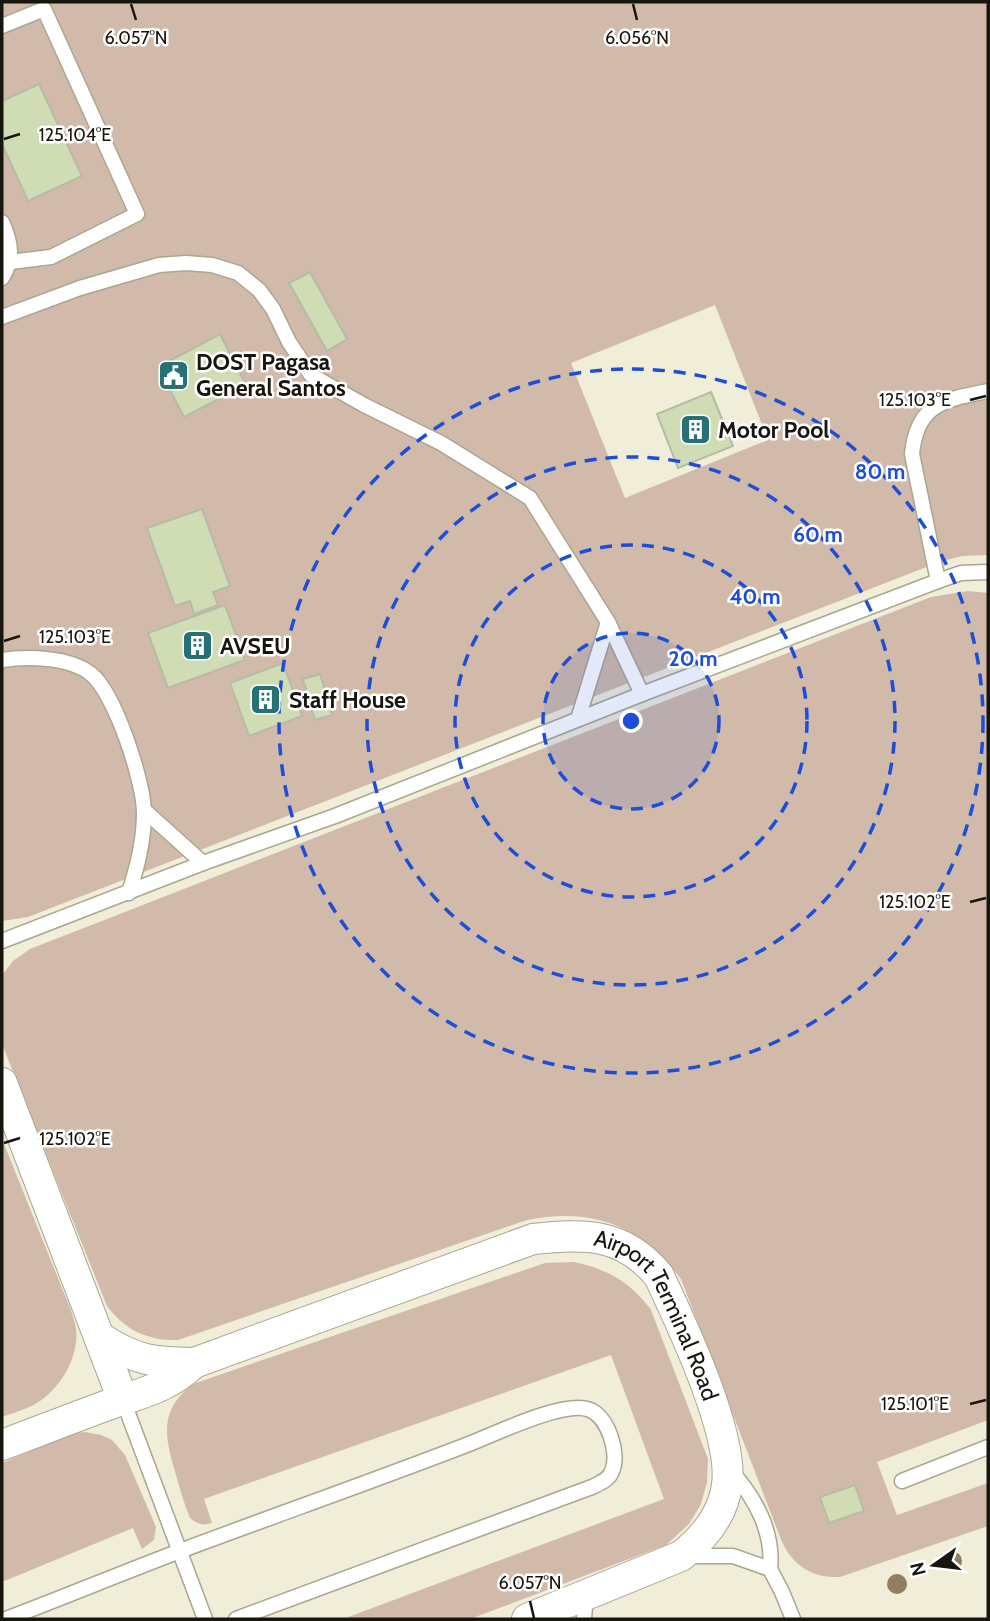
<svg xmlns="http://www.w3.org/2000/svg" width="990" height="1621" font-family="Cabin,sans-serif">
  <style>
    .green { fill: #d1baa9; fill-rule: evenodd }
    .building { fill: #d0dcb3; stroke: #b5bba9; stroke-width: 2 }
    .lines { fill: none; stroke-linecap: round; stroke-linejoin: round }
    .lane-casing { stroke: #a9a693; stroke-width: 17 }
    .street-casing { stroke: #a9a693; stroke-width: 32 }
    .lane { stroke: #fff; stroke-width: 14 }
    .street { stroke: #fff; stroke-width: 30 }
    .tree { fill: #927e63 }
    .ticks { fill: none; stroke: #16150e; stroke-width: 2.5 }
    .ring { fill: none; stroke: #1d4ed8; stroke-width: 3.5; stroke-dasharray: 12 9 }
    .labels { text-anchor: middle; stroke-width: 5; stroke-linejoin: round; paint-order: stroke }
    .poi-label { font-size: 23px; font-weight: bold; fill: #16150e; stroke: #fff; text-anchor: start }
    .street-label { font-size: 23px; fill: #16150e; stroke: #fff }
    .ticks-label { font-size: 18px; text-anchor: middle; fill: #16150e; stroke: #fff; stroke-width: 5; stroke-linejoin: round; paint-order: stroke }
    .centre { fill: #1d4ed8; stroke: #fff; stroke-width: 3.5 }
    .ring-label { font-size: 21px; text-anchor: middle; font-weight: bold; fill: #1d4ed8; stroke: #fff; stroke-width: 5; stroke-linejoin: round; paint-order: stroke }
  </style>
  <rect width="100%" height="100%" fill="#f0edd9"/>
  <g class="green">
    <path d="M2,2H988V555L963,556L942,561L28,917L2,921ZM715,305L768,440L625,498L571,363Z"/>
    <path d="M968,591L988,593V1420L877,1462L897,1515L988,1483V1526L840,1577C813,1578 794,1567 782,1542L681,1279C641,1225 592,1207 527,1220L178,1340C148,1341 125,1330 107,1306L2,1044V975L13,961L30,949L931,597Z"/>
    <path d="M2,1139L70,1308C72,1314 75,1322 76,1329C79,1358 61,1387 37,1403C27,1409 13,1413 2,1417Z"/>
    <path d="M573,1262C606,1268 632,1283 651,1310L708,1459L707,1482L701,1504L689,1524L666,1545L470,1619H343L664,1499L611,1355L204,1499L212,1523C203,1526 197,1524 190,1518C184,1504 180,1489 176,1475C165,1438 158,1411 193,1384L545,1263Z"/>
    <path d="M85,1432L101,1435L112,1440L125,1455L156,1527L154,1540L142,1549L133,1528L2,1582V1463L74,1433Z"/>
  </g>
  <g class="building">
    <path d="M39,84L82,176L28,201L2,144V101Z"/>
    <path d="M310,272L347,339L327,351L289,283Z"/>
    <path d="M220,334L246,385L184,417L158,367Z"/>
    <path d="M711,392L733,446L678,468L657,414Z"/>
    <path d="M202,509L230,586L213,592L218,605L194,614L190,601L175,606L147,528Z"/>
    <path d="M225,605L245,660L168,688L148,633Z"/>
    <path d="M283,663L302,716L249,736L230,683Z"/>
    <path d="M320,674L332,715L315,720L303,679Z"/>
    <path d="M855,1485L864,1511L829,1523L820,1497Z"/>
  </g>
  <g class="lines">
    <defs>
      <g id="lane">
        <path d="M2,26L44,9L137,214L51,257L10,262"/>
        <path d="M2,222C11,241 14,259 2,278"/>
        <path d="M2,317L80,288L159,265L186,263L212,265L238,273L259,290L273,309L289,342L311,375L364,405L441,443L530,498L608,622L642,694"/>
        <path d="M938,581L912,454C917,403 944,400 988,391"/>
        <path d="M2,660C27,656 70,657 91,674C115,693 144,782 144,813C144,841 137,867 129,893"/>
        <path d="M578,719L608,622"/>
        <path d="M144,810L203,863"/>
        <path d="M2,941L203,863L335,816L642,694L938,581L961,573L988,572"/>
        <path d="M123,1400L205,1619"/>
        <path d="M730,1470C755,1497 774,1532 770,1569"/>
        <path d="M902,1481L988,1447"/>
        <path d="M686,1556H733L770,1569L782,1592L793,1619"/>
        <path d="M6,1619C64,1597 122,1573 180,1551C276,1515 373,1481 469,1444C495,1434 566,1399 590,1410C608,1417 620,1454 612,1471C609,1480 600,1483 592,1487L236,1619"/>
        <path d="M584,1619L586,1595"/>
      </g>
      <g id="street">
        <path d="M2,1083L123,1400"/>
        <path d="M101,1338C136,1361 153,1362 194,1363"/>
        <path id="s1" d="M2,1445C37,1432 72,1418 108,1405C143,1392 164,1390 194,1363L533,1239C585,1233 624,1233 659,1276C682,1325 734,1434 727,1485C723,1515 704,1538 681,1556L527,1619"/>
      </g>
    </defs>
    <use href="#lane" class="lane-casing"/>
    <use href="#street" class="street-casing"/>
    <use href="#lane" class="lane"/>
    <use href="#street" class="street"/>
  </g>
  <g class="tree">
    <circle cx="952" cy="1561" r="10"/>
    <circle cx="897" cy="1584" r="10"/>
  </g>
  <path class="ticks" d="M131,4L136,20M633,4L637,20M4,139L20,134M970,400L986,396M4,641L20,636M970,902L986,898M4,1143L20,1138M970,1404L986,1400M530,1601L534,1618"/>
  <circle cx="631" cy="721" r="88" fill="#1d4ed8" fill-opacity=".12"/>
  <g class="ring">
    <circle cx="631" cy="721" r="88"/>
    <circle cx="631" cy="721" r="176"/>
    <circle cx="631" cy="721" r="264"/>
    <circle cx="631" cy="721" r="352"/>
  </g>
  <defs>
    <symbol id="civic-square" viewBox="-11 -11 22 22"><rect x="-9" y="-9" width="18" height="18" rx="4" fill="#267076" stroke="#fff"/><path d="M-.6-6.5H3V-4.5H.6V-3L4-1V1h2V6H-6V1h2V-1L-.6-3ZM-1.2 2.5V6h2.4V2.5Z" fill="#fff"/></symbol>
    <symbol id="building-square" viewBox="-11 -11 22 22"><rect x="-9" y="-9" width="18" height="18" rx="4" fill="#267076" stroke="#fff"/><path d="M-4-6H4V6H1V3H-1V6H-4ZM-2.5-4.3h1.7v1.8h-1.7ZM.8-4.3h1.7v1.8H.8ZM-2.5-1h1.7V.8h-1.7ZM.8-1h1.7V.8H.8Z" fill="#fff"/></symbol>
  </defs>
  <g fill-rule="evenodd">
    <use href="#civic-square" x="156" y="358" width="35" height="35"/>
    <use href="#building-square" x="678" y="412" width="35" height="35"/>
    <use href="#building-square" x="180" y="628" width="35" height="35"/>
    <use href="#building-square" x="248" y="682" width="35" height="35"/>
  </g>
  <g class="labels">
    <g class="poi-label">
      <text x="196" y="370">DOST Pagasa<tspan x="196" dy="26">General Santos</tspan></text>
      <text x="718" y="438">Motor Pool</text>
      <text x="220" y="654">AVSEU</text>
      <text x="289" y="708">Staff House</text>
    </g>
    <g class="street-label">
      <text dy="8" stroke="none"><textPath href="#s1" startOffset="738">Airport Terminal Road</textPath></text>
    </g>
  </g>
  <g class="ticks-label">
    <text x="136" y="44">6.057°N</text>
    <text x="637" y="44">6.056°N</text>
    <text x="75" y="141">125.104°E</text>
    <text x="915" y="406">125.103°E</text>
    <text x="75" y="643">125.103°E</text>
    <text x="915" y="908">125.102°E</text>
    <text x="75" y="1145">125.102°E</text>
    <text x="915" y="1410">125.101°E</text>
    <text x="530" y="1589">6.057°N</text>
  </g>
  <circle cx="631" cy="721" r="10" class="centre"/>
  <g class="ring-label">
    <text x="880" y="479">80 m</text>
    <text x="818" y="542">60 m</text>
    <text x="755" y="604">40 m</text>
    <text x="693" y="666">20 m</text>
  </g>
  <rect width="990" height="1621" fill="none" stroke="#16150e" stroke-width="7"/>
  <g transform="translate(934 1565) rotate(256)" stroke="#ffffff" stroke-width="5" paint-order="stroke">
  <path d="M0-5L12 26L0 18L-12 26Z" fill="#16150e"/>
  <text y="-10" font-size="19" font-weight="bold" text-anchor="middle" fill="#16150e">N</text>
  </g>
</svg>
